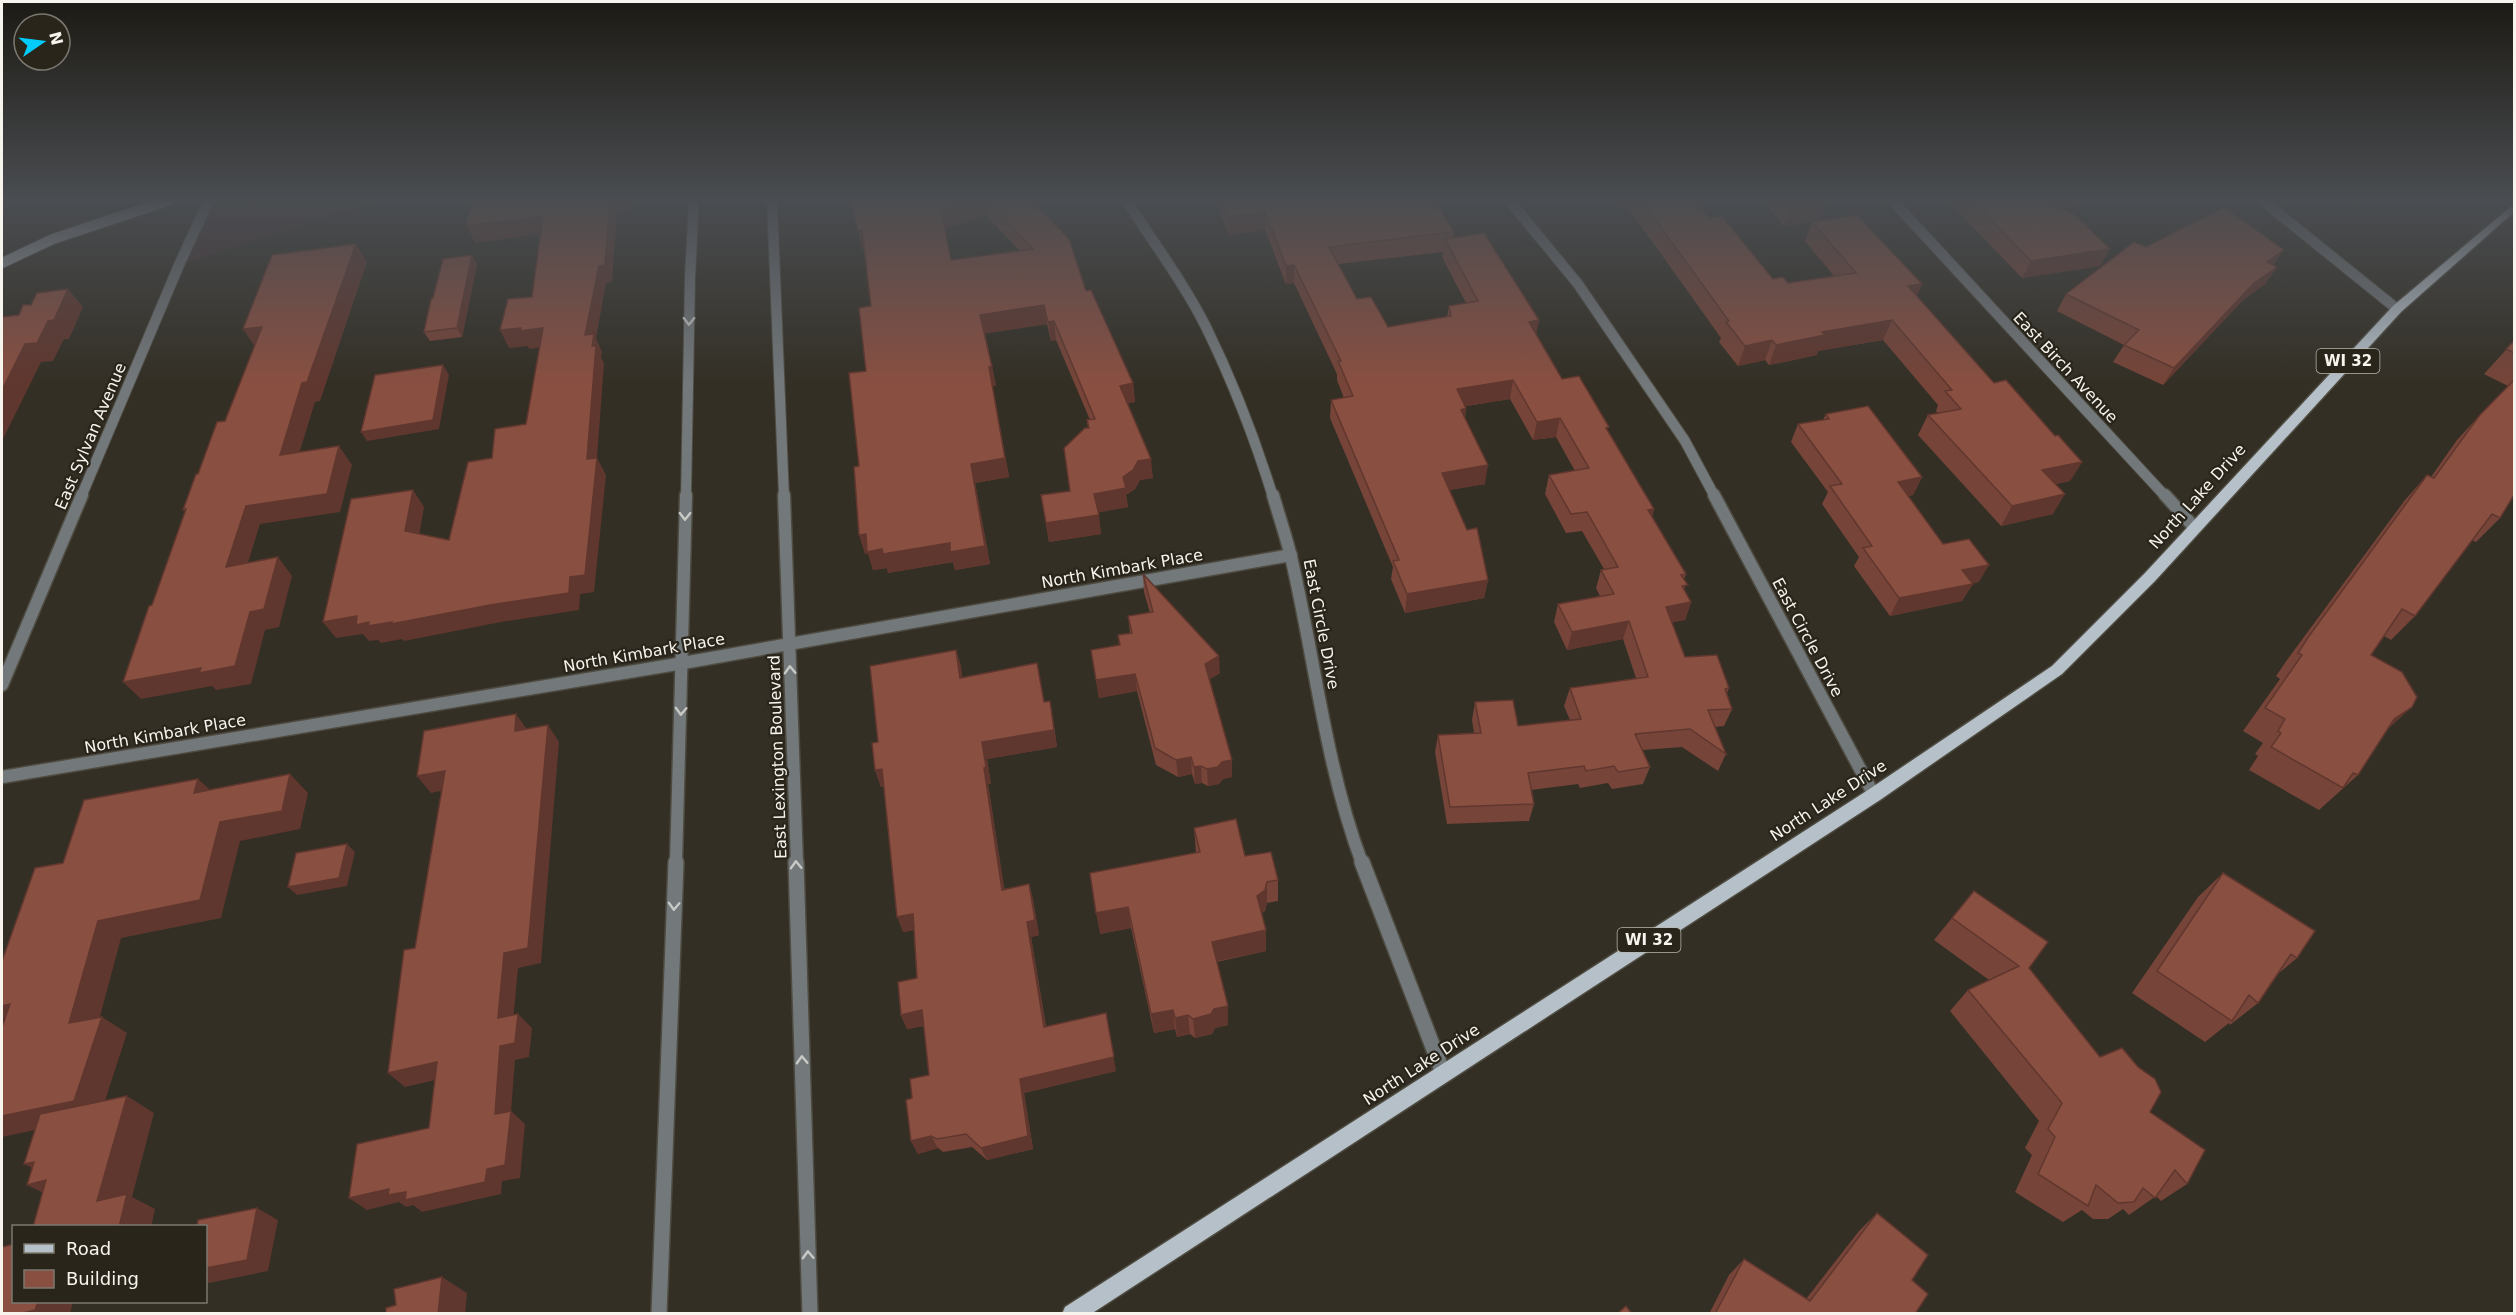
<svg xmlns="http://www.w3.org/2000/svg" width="2516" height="1315" font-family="'DejaVu Sans',sans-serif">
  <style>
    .commercial { fill: #453132 }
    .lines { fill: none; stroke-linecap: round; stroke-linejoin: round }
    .street-far2-casing { stroke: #4e4b41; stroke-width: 12 }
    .street-far1-casing { stroke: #4e4b41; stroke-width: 15 }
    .street-casing { stroke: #4e4b41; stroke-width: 18 }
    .secondary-casing { stroke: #4e4b41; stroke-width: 12 }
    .primary-casing { stroke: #4e4b41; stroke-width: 3 }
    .street-far2 { stroke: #73787b; stroke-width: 10 }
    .street-far1 { stroke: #73787b; stroke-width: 12 }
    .street { stroke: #73787b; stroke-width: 15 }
    .secondary { stroke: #99a1a7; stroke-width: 10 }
    .primary { fill: #b6c0c8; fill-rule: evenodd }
    .wall { fill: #764438; fill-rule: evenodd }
    .shaded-wall { fill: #60372e }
    .building { fill: #894f41; stroke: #60372e; stroke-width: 1.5 }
    .oneway { stroke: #c8c9c5 }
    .labels { text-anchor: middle; stroke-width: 4.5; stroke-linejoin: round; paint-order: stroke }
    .shield { fill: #29251b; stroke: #b8b6ae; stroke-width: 1.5 }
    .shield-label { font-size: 15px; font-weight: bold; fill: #f6f4ed }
    .street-label { font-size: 16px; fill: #f6f4ed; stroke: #29251b }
  </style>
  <rect width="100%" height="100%" fill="#332f25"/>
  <path class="commercial" d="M209,200H382L179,265Z"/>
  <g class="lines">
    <defs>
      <g id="street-far2">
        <path d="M772,200L784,497"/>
        <path d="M1126,200C1153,242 1184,283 1206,327C1233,382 1255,439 1273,497"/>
        <path d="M1509,200L1578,284L1685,441L1715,497"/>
        <path d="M1892,200L2166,497"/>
        <path d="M2262,200L2397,309"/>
        <path d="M81,497L179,265L209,200"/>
        <path d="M686,497L690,277L694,200"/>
      </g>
      <g id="street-far1">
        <path d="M784,495L797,863"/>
        <path d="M1273,495C1279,516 1286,536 1291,557C1315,659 1325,764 1362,863"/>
        <path d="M1714,495L1874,795"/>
        <path d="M2165,495L2194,527"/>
        <path d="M2,685L82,495"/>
        <path d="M2,777L683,663L1291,555"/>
        <path d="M676,863L686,495"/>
      </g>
      <g id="street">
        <path d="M796,862L810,1314"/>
        <path d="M1362,862L1443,1073"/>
        <path d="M659,1314L676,862"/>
      </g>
      <path id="secondary" d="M2,263L53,239L170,200"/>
      <path id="primary" d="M2514,204V212L2401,312L2155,581L2062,674L1880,800L1091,1314H1062L1065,1307L1868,790L2052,666L2145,573L2393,306Z"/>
    </defs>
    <use href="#street-far2" class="street-far2-casing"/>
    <use href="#street-far1" class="street-far1-casing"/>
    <use href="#street" class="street-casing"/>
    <use href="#secondary" class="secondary-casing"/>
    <use href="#primary" class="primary-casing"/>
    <use href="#street-far2" class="street-far2"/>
    <use href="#street-far1" class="street-far1"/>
    <use href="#street" class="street"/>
    <use href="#secondary" class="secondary"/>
    <use href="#primary" class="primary"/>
  </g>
  <g class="wall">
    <path d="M2,200L7,208L2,209Z"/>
    <path d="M852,200H1037L1038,207L1086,291L1133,383L1135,402L1128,403L1153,478L1140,480L1135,489L1126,495L1128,507L1098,512L1101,534L1049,542L1041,495L1070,491L1088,428L1087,420H1090L1056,340L1051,341L1047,324L985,333L996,386H992L1009,477L975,483L990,564L955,570L953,562L888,573L887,568L873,570L868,553L865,554L859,466L871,306L864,249H862ZM986,215L1020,251L951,260L945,229Z"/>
    <path d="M1215,200H1435L1454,232L1453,237L1539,320L1536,334L1562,379L1608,431L1654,509L1652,517L1686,574L1684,579L1685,592L1691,602L1685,620L1672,622L1685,657L1729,688L1727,693L1732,709L1724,726L1715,727L1726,754L1718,771L1682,747L1642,750L1650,767L1643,784L1612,789L1608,783L1580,788L1578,784L1531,790L1534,804L1529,821L1447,824L1435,752L1438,735L1474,733L1472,720L1475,702L1518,726L1570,720L1564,706L1570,688L1636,678L1623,639L1567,650L1554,622L1558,604L1600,596L1596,588L1601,570L1604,569L1582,531L1566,533L1545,494L1549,475L1575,471L1556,437L1533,440L1510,399L1466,406L1465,418L1485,484L1449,490L1488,580L1484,598L1405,613L1391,579L1393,567L1330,418L1331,400L1344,398L1337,380V374L1294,283L1286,284L1265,230L1229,235ZM1443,252L1442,257L1466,303L1449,306L1447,317L1388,327L1357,299L1338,264Z"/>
    <path d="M1614,200H1695L1709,218L1773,279L1788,283L1834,276L1805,241L1812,222L1917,297L1994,383L2055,436L2082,462L2070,481L2056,484L2053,514L2001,526L1918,435L1928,415L1938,413L1936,411L1938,405L1883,340L1818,351L1817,355L1769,365L1765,360L1738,366L1719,342L1721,338L1659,251L1627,207L1620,208Z"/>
    <path d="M1762,200H1825L1820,220L1784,226Z"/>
    <path d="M1947,200H2081L2078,206L2061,208L2110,249L2100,266L2022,278Z"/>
    <path d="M2349,200H2361L2356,203Z"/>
    <path d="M2146,247L2274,266L2277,267L2265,284L2243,300L2163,385L2113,362L2124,345L2057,311L2066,294Z"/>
    <path d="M477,264L462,337L430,341L424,332Z"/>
    <path d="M2514,341V495L2500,518L2476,542L2472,540L2415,616L2391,640L2384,636L2371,655L2387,730L2385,732L2358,775L2319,810L2249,770L2258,756L2255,754L2263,743L2243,731L2280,679L2276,676L2287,660L2405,500L2427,475L2431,477L2457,440L2479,416L2508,386L2484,374Z"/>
    <path d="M1826,414L1922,477L1913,495L1908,496L1943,544L1979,582L1973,583L1962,601L1890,616L1854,566L1859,557L1822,504L1828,492L1791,442L1798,424L1823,420Z"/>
    <path d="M1143,574L1220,673L1210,679L1232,777L1223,779L1219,784L1208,786L1202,783L1195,784L1192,774L1178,777L1156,765L1137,691L1099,698L1091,650L1119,646L1118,635L1130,633L1128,616L1150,613L1144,592Z"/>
    <path d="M956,650L961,667L962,677L1044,702L1053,718L1057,747L987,759L991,784H988L1004,889L1029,884L1033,900L1039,935L1031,937L1046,1026L1116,1071L1024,1093L1033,1149L987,1160L972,1147L943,1152L938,1148L918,1154L911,1141L912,1098L929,1075L924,1026L907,1029L901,1015L917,978L914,930L903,932L884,786L881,787L875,770L878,742Z"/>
    <path d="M1194,828L1245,856L1278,880V901L1267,903L1265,911L1261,913L1266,951L1217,962L1228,1025L1215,1028L1212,1034L1195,1038L1190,1034L1177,1037L1175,1029L1154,1033L1131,928L1100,934L1196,853Z"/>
    <path d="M2223,873L2297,958L2279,973L2258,1003L2230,1025L2229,1023L2205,1042L2132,993L2198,897Z"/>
    <path d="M1974,891L2029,968L2100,1057L2150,1112L2187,1184L2161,1201L2156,1196L2129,1215L2123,1209L2108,1219H2093L2082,1210L2063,1222L2015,1192L2032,1155L2025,1148L2039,1121L1950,1011L1968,990L1989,980L1934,940Z"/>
    <path d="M1877,1213L1912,1280L1915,1314H1709L1729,1275L1744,1259L1806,1299L1859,1231Z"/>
  </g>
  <g class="shaded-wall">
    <path d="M2,200H6L7,208L2,202Z"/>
    <path d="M610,200H633L632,211L617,213L612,282L606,283L596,338L602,352L601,358L604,363L597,458L606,475L594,592L580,594L579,610L501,622L404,641L402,639L381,643L378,640L369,641L363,634L336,638L323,622L357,616L369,622L570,577L587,459L585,335Z"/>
    <path d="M972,200H984L986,215L945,229L941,210Z"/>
    <path d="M1030,200H1037L1039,214Z"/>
    <path d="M1622,200H1629L1627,207L1620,208Z"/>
    <path d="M2031,200H2081L2078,206L2024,213Z"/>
    <path d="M1826,202L1820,220L1784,226L1790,207Z"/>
    <path d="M1265,212V230L1229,235V216Z"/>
    <path d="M543,216L550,233L475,243L466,226Z"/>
    <path d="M862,230L867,249H862L858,231Z"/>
    <path d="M356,244L367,262L320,401L315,402L293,473L280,455L302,383Z"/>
    <path d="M2110,249L2100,266L2022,278L2031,261Z"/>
    <path d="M2284,250L2272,267L2267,262Z"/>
    <path d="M472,255L477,264L462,337L457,328Z"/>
    <path d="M1294,265V283L1286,284V266Z"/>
    <path d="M2277,267L2265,284L2243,300L2163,385L2174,368L2254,283Z"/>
    <path d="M1922,284L1914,304L1908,286Z"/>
    <path d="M68,289L83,307L69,339H64L53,361L41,362L2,441V390L25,344L48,321Z"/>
    <path d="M1044,305L1047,324L984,334L980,315Z"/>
    <path d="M1539,320L1535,339L1529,322Z"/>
    <path d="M1892,320L1883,340L1818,351L1817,355L1769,365L1776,345L1822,332Z"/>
    <path d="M1054,321L1056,340L1051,341L1048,322Z"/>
    <path d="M262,327L256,348L243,329Z"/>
    <path d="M521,328H543L551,346L529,349L528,346L509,348L500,330Z"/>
    <path d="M1772,340L1765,360L1738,366L1745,346Z"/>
    <path d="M443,365L449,375L439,429L367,441L361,432Z"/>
    <path d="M989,367H992L996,386H992L1009,477L975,483L990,564L955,570L953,562L888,573L887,568L873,570L868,553L865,554L859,535L866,534L882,549L971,464Z"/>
    <path d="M1513,380L1510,399L1455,408L1457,389Z"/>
    <path d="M1133,383L1135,402L1122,404L1120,386Z"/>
    <path d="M1466,408L1464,426L1461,410Z"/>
    <path d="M1560,418L1556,437L1533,440L1537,422Z"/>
    <path d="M339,446L352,465L340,512L260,524L241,585L226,567L246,506Z"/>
    <path d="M1151,459L1153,478L1140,480L1135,489L1126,495L1128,507L1096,513L1094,494L1123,477L1138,461Z"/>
    <path d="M2082,462L2070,481L2031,489L2042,470Z"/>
    <path d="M1488,465L1485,484L1439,492L1442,473Z"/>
    <path d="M1922,477L1913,495L1889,500L1898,482Z"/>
    <path d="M413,490L424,507L417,548L405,531Z"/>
    <path d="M2065,494L2053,514L2001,526L2012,506Z"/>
    <path d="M1654,509L1648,528V510Z"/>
    <path d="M1099,515L1101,534L1049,542L1046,523Z"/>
    <path d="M278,557L292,576L279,627L265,630L251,684L216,690L212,686L141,699L123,682L201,668L250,612Z"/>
    <path d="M1989,565L1979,582L1952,588L1962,570Z"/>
    <path d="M1488,580L1484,598L1405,613L1407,594Z"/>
    <path d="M1973,584L1962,601L1890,616L1899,598Z"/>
    <path d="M1691,602L1685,620L1660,625L1666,607Z"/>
    <path d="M1629,621L1623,639L1567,650L1572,632Z"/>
    <path d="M956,650L961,667L964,695L960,678Z"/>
    <path d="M1219,656L1220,673L1206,681L1205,664Z"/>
    <path d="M1135,674L1137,691L1099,698L1096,680Z"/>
    <path d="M1050,701L1057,747L987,759L991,784H988L1007,905L1002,890L984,768L982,742Z"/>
    <path d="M2412,707L2387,730L2369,742L2394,719Z"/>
    <path d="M516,714L528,731H515Z"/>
    <path d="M548,725L559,742L541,963L518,968L512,1032L498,1018L504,953Z"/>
    <path d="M1191,757L1192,774L1178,777L1176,760Z"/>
    <path d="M1232,760V777L1223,779L1219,784L1208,786L1207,769L1222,762Z"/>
    <path d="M1201,766L1202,783L1195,784L1194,767Z"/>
    <path d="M882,769L888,785L881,787L875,770Z"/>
    <path d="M445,771L459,787L431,793L417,776Z"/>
    <path d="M290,774L308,793L300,829L240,841L221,918L121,938L94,1039L69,1023L98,921L220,822Z"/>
    <path d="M198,779L218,797L194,793Z"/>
    <path d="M347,844L355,852L347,886L297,895L288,887Z"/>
    <path d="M1267,882V903L1265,911L1257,917V896Z"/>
    <path d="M1029,884L1033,900L1039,935L1031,937L1048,1041L1044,1027L1027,922Z"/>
    <path d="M1128,907L1131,928L1100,934L1096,913Z"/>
    <path d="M913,914L919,929L903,932L897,917Z"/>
    <path d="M1266,930V951L1213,962L1212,942Z"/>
    <path d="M10,1004L14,1025L2,1018V1006Z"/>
    <path d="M1228,1006V1025L1215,1028L1212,1034L1195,1038L1193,1019L1214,1009Z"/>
    <path d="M922,1010L929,1025L907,1029L901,1015Z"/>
    <path d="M1173,1010L1175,1029L1154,1033L1151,1014Z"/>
    <path d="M1106,1013L1116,1071L1024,1093L1033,1149L987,1160L981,1148L1020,1079Z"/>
    <path d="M518,1014L532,1028L529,1057L515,1060L511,1111L525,1124L520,1178L502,1181L501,1194L422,1212L413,1205L406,1207L399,1202L367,1210L349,1198L389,1189L487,1169L495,1114L500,1046Z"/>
    <path d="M1188,1015L1190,1034L1177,1037L1175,1018Z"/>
    <path d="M102,1017L127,1033L100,1116L2,1137V1116Z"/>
    <path d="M437,1062L453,1076L405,1087L388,1073Z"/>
    <path d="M127,1096L154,1113L132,1197L155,1209L151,1227H119L97,1201Z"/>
    <path d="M931,1136L938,1148L918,1154L911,1141Z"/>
    <path d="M34,1162L55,1179L24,1164Z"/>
    <path d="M46,1180L58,1200L27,1185Z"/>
    <path d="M257,1208L278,1220L268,1271L209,1283L206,1282V1268Z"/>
    <path d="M442,1277L467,1293L465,1314H438Z"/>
    <path d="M38,1302H73L70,1314H19Z"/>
  </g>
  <g class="building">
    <path d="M472,200H610L605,265L599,266L585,335L594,334L592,346H596L587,459L597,458L585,575L570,577L569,593L490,605L391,624L392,622L368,626L369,622L356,625L357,616L323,622L351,499L413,490L405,531L449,540L468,462L492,458L495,429L526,424L543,328L520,331L521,328L500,330L508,299L532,297L543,216L466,226Z"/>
    <path d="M852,200H972L941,210L951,260L1033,249L987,200H1032L1069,239L1086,291L1091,290L1133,383L1120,386L1151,459L1138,461L1133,470L1123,477L1126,488L1094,494L1099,515L1046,523L1041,495L1070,491L1064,448L1085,428H1089L1087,420L1095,419L1054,321L1048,322L1044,305L980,315L992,367H989L1005,458L971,464L985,546L950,552V543L883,554L882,549L867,552L866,534L859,535L854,467L859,466L849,373L866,371L859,308L871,306L862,230L858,231L853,208Z"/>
    <path d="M1222,200H1435L1454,232L1329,247L1357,299L1371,297L1388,327L1451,316L1449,306L1478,301L1445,239L1484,233L1539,320L1529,322L1562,379L1579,376L1609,427L1606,428L1654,509L1648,510L1686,574L1681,575L1688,585L1682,586L1691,602L1666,607L1685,657L1717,655L1729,688L1725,689L1732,709L1708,710L1726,754L1690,729L1635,734L1650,767L1618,772L1614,766L1586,771L1584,766L1528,773L1534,804L1450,807L1438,735L1481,733L1475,702L1513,700L1518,726L1581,719L1570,688L1648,677L1629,621L1572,632L1558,604L1614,594L1601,570L1618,567L1587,512L1571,514L1549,475L1589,468L1560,418L1537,422L1513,380L1457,389L1466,408L1461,410L1488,465L1442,473L1467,530L1477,528L1488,580L1407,594L1393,561L1399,560L1331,400L1353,396L1338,361H1341L1294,265L1286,266L1265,212L1229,216Z"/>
    <path d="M1641,200H1695L1709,218L1722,216L1773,279L1783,277L1788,283L1856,273L1812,222L1857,215L1922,284L1908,286L1994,383L2006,380L2055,436L2058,435L2082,462L2042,470L2065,494L2012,506L1928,415L1961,409L1945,391L1952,390L1892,320L1822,332L1825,335L1776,345L1772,340L1745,346L1726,322L1729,321Z"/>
    <path d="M1784,200H1825L1826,202L1790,207Z"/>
    <path d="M1972,200H2043L2074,214L2110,249L2031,261Z"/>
    <path d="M2224,207L2284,250L2267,262L2277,267L2254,283L2174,368L2124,345L2139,330L2066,294L2134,242L2146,247Z"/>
    <path d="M356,244L307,382L302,383L280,455L339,446L327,494L246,506L226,567L278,557L264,609L250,612L235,666L199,673L201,668L123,682L149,606L152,605L186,509L183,510L196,474H198L217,422L225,421L262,327L243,329L272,255Z"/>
    <path d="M472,255L457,328L424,332L431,299L433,298L443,259Z"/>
    <path d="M68,289L54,320L48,321L37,343L25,344L2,390V317L19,315L23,305H31L37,293Z"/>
    <path d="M2514,341V353L2506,349Z"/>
    <path d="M443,365L433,420L361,432L375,375Z"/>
    <path d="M2514,380V495L2500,518L2492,514L2415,616L2402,609L2371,655L2402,672L2417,697L2412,707L2394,719L2358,775L2353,773L2343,788L2271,747L2281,733L2278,731L2285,719L2265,708L2302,655L2298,653L2309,636L2427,475L2434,478L2479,416Z"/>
    <path d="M1868,406L1922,477L1898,482L1943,544L1969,539L1989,565L1962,570L1973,584L1899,598L1863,548L1872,546L1830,486L1842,484L1798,424L1829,419L1826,414Z"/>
    <path d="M1143,574L1219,656L1205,664L1232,760L1222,762L1218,767L1207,769L1201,766L1194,767L1191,757L1176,760L1155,748L1135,674L1096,680L1091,650L1120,645L1118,635L1132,633L1128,616L1153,612Z"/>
    <path d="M956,650L960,678L1037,663L1044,702L1050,701L1054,730L982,742L986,767L984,768L1002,890L1029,884L1035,920L1027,922L1044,1027L1106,1013L1114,1057L1020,1079L1028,1136L981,1148L966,1134L937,1139L931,1136L911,1141L906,1100L912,1098L910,1079L929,1075L922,1010L901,1015L898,982L917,978L913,914L897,917L882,769L875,770L872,743L878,742L870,666Z"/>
    <path d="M516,714L515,731L548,725L528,948L504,953L498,1018L518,1014L515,1043L500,1046L495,1114L511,1111L505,1165L487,1169L485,1182L405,1200L406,1192L388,1195L389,1189L349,1198L357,1144L429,1128L437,1062L388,1073L404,950L415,948L445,771L417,776L424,731Z"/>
    <path d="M290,774L282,811L220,822L200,900L98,921L69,1023L102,1017L74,1101L2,1116V1027L10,1004L2,1006V961L35,868L63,863L84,800L198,779L194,793Z"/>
    <path d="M1236,819L1245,856L1271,852L1278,880L1267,882L1265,890L1257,896L1266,930L1212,942L1228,1006L1214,1009L1211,1014L1193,1019L1188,1015L1175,1018L1173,1010L1151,1014L1128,907L1096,913L1090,873L1200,852L1194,828Z"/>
    <path d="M347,844L339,878L288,887L296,853Z"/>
    <path d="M2223,873L2315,931L2297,958L2291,954L2258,1003L2249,995L2232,1021L2157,971Z"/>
    <path d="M1974,891L2048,942L2029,968L2100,1057L2122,1048L2138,1067L2155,1079L2161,1092L2150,1112L2205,1150L2187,1184L2175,1170L2155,1198L2143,1188L2134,1202L2118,1203L2096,1185L2088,1206L2038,1174L2055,1137L2048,1129L2062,1103L1968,990L2019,966L1952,918Z"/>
    <path d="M127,1096L97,1201L127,1194L119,1227H33L46,1180L27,1185L34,1162L24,1164L40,1114Z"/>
    <path d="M257,1208L247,1260L206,1268V1227H197L198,1220Z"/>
    <path d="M1877,1213L1928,1255L1912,1280L1928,1294L1915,1314H1718L1716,1312L1744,1259L1810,1301Z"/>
    <path d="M14,1244V1302H38L35,1310L19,1314H2V1247Z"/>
    <path d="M442,1277L438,1314H386V1308L396,1305L394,1289Z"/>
    <path d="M1626,1306L1632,1314H1617Z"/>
  </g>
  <defs><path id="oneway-chevron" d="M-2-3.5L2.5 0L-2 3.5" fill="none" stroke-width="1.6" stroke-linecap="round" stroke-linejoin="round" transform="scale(1.5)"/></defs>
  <g class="oneway">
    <use href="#oneway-chevron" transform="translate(689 321) rotate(91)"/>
    <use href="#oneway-chevron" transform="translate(685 516) rotate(91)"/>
    <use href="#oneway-chevron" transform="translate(790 670) rotate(-92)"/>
    <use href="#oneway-chevron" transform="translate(681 711) rotate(92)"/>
    <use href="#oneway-chevron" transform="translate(796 865) rotate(-92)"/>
    <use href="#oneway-chevron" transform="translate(674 906) rotate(92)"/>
    <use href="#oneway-chevron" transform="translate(802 1060) rotate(-92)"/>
    <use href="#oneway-chevron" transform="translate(808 1255) rotate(-92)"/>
  </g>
  <linearGradient id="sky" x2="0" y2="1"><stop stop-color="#1c1a14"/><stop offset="0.52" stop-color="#4a4d51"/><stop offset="1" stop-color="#4a4d51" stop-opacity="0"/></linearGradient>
  <rect width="2516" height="384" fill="url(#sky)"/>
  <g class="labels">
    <g class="shield">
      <rect x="2316.5" y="349" width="63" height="24" rx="4.5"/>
      <rect x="1617.5" y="928" width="63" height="24" rx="4.5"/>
    </g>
    <g class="shield-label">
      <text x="2348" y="366">WI 32</text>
      <text x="1649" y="945">WI 32</text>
    </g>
    <g class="street-label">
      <text transform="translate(2066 367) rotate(47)" y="6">East Birch Avenue</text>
      <text transform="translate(90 436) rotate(-67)" y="6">East Sylvan Avenue</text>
      <text transform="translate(2197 496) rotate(-48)" y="6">North Lake Drive</text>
      <text transform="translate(1122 568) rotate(-10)" y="6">North Kimbark Place</text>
      <text transform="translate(1322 624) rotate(79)" y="6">East Circle Drive</text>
      <text transform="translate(1808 637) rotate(62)" y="6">East Circle Drive</text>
      <text transform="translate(644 652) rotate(-10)" y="6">North Kimbark Place</text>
      <text transform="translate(165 733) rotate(-10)" y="6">North Kimbark Place</text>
      <text transform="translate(777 757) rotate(-92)" y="6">East Lexington Boulevard</text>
      <text transform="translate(1828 800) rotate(-33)" y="6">North Lake Drive</text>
      <text transform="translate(1421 1064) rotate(-33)" y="6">North Lake Drive</text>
    </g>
  </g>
  <rect width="2516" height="1315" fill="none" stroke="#f6f4ed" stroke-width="6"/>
  <rect x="12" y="1225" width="195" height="78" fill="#29251b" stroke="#7b786f" stroke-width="1.5"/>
  <rect x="24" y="1244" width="30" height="9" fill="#b6c0c8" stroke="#7b786f" stroke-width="1.5"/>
  <text x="66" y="1255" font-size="18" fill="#f6f4ed">Road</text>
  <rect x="24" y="1270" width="30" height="18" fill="#894f41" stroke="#7b786f" stroke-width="1.5"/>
  <text x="66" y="1285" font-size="18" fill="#f6f4ed">Building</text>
  <g transform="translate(42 42) rotate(76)"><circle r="28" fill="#29251b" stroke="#7b786f" stroke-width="1.5"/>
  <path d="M0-4.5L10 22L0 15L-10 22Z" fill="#00cbf9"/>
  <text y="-9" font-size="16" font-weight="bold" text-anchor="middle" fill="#f6f4ed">N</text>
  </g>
</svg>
